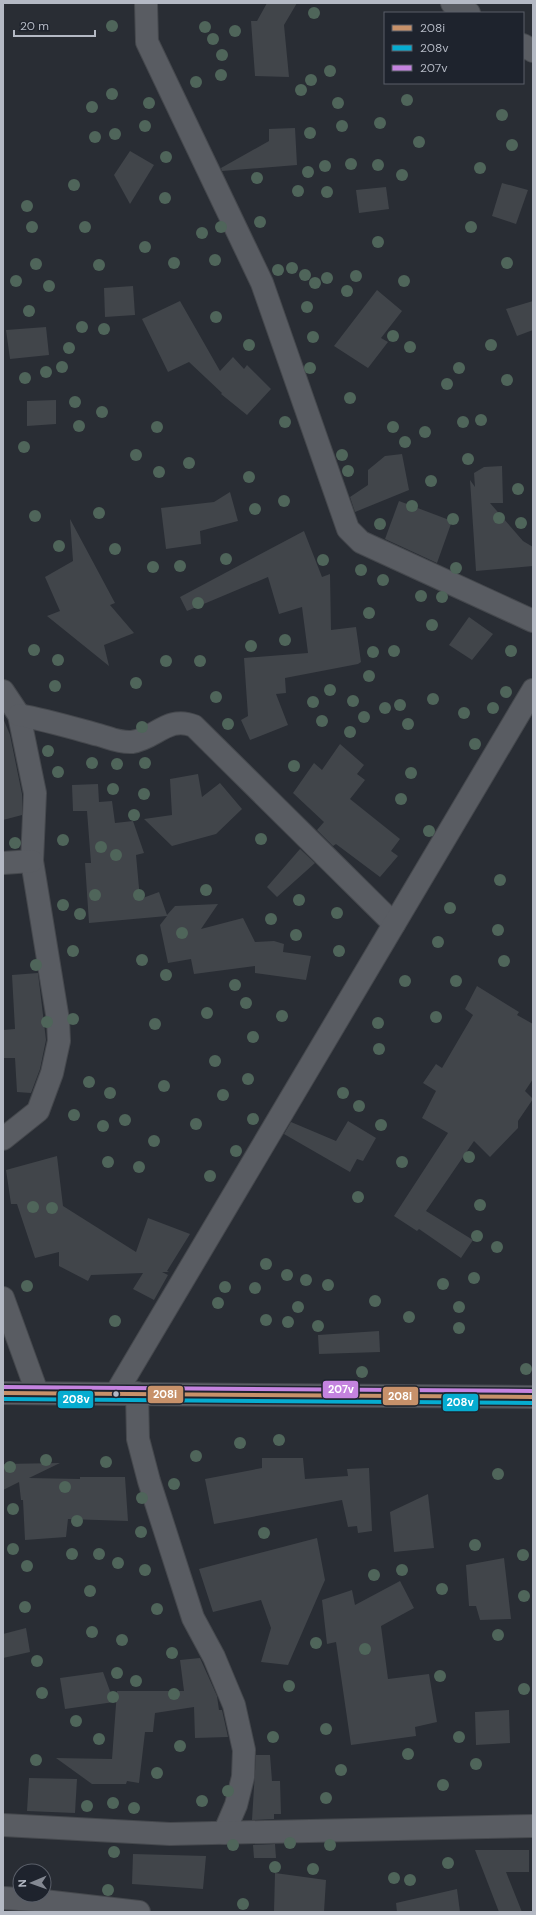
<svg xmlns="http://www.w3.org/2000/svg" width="536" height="1915" font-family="'DM Sans',sans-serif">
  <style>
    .building { fill: #41454a }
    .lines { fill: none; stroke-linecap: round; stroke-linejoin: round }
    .minor-casing { stroke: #45484d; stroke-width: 24 }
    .major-casing { stroke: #474a51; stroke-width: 24 }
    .minor { stroke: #595c62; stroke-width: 22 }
    .major { stroke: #5b5e64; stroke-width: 22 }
    .bus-1-casing { stroke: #1e232d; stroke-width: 7 }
    .bus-2-casing { stroke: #1e232d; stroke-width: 7 }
    .bus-3-casing { stroke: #1e232d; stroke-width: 7 }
    .bus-1 { stroke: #c7916a; stroke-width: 4 }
    .bus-2 { stroke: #06acd0; stroke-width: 4 }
    .bus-3 { stroke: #c483df; stroke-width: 4 }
    .tree { fill: #4f655a }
    .bus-dot { fill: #b4b9c4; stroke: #1e232d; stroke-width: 1.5 }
    .line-badge { stroke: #1e232d; stroke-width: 1.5 }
    .badge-label { font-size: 11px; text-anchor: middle; font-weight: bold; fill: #fff }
  </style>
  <rect width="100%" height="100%" fill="#292d34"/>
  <g class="building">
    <path d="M267,3H297L284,25L289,77L255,76L251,21H257Z"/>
    <path d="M295,128L297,165L222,171L221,168L269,141V129Z"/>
    <path d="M130,151L154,165L130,204L114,175Z"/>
    <path d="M502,183L528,190L516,224L492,216Z"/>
    <path d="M386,187L389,209L359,213L356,190Z"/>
    <path d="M133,286L135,315L105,317L104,288Z"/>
    <path d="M377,290L402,311L381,338L388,342L368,368L334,346Z"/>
    <path d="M180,301L220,371L233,357L244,369L247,365L271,389L247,415L221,394L222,393L189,362L168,372L142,319Z"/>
    <path d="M533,301V330L517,336L506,309Z"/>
    <path d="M46,327L49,355L10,359L6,330Z"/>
    <path d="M56,400V424L27,426V401Z"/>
    <path d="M402,454L409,490L355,512L350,497L368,485V470L385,456Z"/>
    <path d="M502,466L503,503H490L523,541L533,547V566L476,571L470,480L475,487L474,473L484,467Z"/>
    <path d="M230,492L238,521L200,531L201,544L166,549L161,508L214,502Z"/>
    <path d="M399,501L452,521L437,563L385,539Z"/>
    <path d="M70,519L115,603L110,605L134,633L104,645L109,666L47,616L60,611L45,577L73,561Z"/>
    <path d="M304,531L322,577L330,574L331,630L356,627L361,662L358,664L285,678L286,693L276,694L288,725L250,740L241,720L248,716L244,658L308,653L302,607L279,614L268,577L187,611L180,597Z"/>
    <path d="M469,617L493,634L472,660L449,645Z"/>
    <path d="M3,718L10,735L22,794V815L3,820Z"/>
    <path d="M340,744L364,765L357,774L365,780L350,799L400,839L391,851L398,856L380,877L336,844L333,846L317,830L324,822L293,793L314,763L322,770Z"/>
    <path d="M198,774L202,797L220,783L242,809L216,834L172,846L144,819L172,815L170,779Z"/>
    <path d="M98,784L99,802L112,801L115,823L133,821L144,853L136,855L140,899L159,892L167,915L175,906L218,904L201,929L243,918L255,942L274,941L284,944L283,952L311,956L306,980L255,973V966L194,974L191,959L168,963L160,925L167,916L89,923L85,863H91L87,811H73L72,785Z"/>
    <path d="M300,849L315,863L277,897L267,887Z"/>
    <path d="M38,973L46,1040L40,1069L31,1093L17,1092L15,1058H3V1030L15,1029L12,975Z"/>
    <path d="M477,986L519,1012L517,1015L533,1024V1079L525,1091L533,1099L518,1121V1128L490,1157L474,1141L426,1211L473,1240L461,1258L419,1229L417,1231L394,1216L448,1133L422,1118L436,1091L423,1083L436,1064L442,1068L473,1015L465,1009Z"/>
    <path d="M348,1121L376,1138L363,1161L357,1159L350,1172L284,1134L291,1122L336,1141Z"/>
    <path d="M57,1156L63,1206L136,1252L148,1218L190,1234L167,1271L169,1272H162L168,1275L154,1300L133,1289L143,1273L91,1275L88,1281L59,1266V1252L35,1258L17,1204H11L6,1170Z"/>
    <path d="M379,1331L380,1352L319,1354L318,1335Z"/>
    <path d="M262,1458H303L305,1479L348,1476L347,1469L369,1468L372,1531L358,1533L357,1526L348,1527L342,1500L214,1524L205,1479L262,1468Z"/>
    <path d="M60,1463L29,1478L80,1479V1477H125L128,1521L68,1519L66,1537L25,1540L23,1500H21L19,1482L3,1490V1464Z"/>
    <path d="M428,1494L434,1548L394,1552L390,1512Z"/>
    <path d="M317,1538L325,1580L288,1665L261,1662L271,1628L261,1600L213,1612L199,1569Z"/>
    <path d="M504,1558L511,1619L480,1620L476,1606H469L466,1565Z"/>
    <path d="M400,1581L414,1608L381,1626L388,1679L429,1674L437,1722L415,1727L416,1736L351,1745L336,1642L327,1644L322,1600L352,1590L355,1605Z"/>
    <path d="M26,1628L30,1652L3,1658V1634Z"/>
    <path d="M200,1658L217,1696L219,1710H222L228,1737L195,1738L194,1707L155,1713L153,1732H145L139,1783L127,1781L126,1784H92L56,1758L112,1759L117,1691H184L180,1660Z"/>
    <path d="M103,1672L114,1702L65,1709L60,1678Z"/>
    <path d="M509,1710L510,1743L476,1745L475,1712Z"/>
    <path d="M256,1755H270L272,1781H280L281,1814H274V1819L252,1820Z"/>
    <path d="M29,1778L77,1779L75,1813L27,1811Z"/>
    <path d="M275,1844L276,1858H254L253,1845Z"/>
    <path d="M475,1850H529V1872H506L522,1912H499Z"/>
    <path d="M133,1854L206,1856L203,1889L132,1884Z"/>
    <path d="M275,1873L326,1880L324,1912H274Z"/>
    <path d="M457,1889L460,1912H397L396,1903Z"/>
  </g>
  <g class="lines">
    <defs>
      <g id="minor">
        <path d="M146,3L147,42L262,283L348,529L361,542L533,621"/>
        <path d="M452,3L469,13"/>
        <path d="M523,45L533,51"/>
        <path d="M3,691L19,715L35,793L32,861L58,1020L59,1041L52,1073L38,1111L3,1139"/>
        <path d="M19,715C46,720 73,728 99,735C110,738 119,743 132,742C155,739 168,715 194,726L394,924"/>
        <path d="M3,863L32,861"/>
        <path d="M3,1298L37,1392"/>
        <path d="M116,1393L533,690"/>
        <path d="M137,1393L138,1439L149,1481L193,1618L214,1657L234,1705L244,1750L243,1777L236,1805L224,1833"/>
        <path d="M3,1825L170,1834L533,1826"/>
        <path d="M3,1898L35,1900L139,1912"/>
      </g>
      <path id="major" d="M3,1393L533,1397"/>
    </defs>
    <use href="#minor" class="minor-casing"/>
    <use href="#major" class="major-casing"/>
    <use href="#minor" class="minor"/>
    <use href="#major" class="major"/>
    <defs>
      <path id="bus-1" d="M3,1393L533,1397"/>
      <path id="bus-2" d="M3,1399L533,1403"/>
      <path id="bus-3" d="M3,1387L533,1391"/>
    </defs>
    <use href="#bus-1" class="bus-1-casing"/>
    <use href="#bus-2" class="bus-2-casing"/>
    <use href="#bus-3" class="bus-3-casing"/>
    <use href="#bus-1" class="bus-1"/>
    <use href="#bus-2" class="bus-2"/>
    <use href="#bus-3" class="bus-3"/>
  </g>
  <g class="tree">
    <circle cx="314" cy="13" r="6"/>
    <circle cx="112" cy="26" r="6"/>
    <circle cx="205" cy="27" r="6"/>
    <circle cx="235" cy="31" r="6"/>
    <circle cx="213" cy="39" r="6"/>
    <circle cx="222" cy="55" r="6"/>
    <circle cx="330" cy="71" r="6"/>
    <circle cx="221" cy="75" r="6"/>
    <circle cx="311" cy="80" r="6"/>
    <circle cx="196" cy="82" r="6"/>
    <circle cx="301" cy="90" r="6"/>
    <circle cx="112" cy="94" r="6"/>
    <circle cx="407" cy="100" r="6"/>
    <circle cx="149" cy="103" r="6"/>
    <circle cx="338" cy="103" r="6"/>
    <circle cx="92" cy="107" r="6"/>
    <circle cx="502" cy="115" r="6"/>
    <circle cx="380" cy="123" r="6"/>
    <circle cx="145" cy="126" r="6"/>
    <circle cx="342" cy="126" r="6"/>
    <circle cx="310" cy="133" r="6"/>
    <circle cx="115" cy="134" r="6"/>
    <circle cx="95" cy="137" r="6"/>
    <circle cx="419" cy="142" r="6"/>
    <circle cx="512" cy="145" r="6"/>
    <circle cx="166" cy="157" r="6"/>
    <circle cx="351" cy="164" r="6"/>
    <circle cx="378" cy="165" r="6"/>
    <circle cx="325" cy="166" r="6"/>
    <circle cx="480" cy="168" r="6"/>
    <circle cx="308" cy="172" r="6"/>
    <circle cx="402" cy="175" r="6"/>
    <circle cx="257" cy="178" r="6"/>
    <circle cx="74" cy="185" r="6"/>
    <circle cx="298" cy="191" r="6"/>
    <circle cx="327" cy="192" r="6"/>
    <circle cx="165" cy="198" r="6"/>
    <circle cx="27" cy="206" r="6"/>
    <circle cx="260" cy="222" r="6"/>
    <circle cx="32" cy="227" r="6"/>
    <circle cx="85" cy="227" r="6"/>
    <circle cx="221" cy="227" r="6"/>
    <circle cx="471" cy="227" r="6"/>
    <circle cx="202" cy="233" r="6"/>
    <circle cx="378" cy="242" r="6"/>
    <circle cx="145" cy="247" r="6"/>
    <circle cx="215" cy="260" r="6"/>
    <circle cx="174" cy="263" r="6"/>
    <circle cx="507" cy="263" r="6"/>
    <circle cx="36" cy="264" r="6"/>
    <circle cx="99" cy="265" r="6"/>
    <circle cx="292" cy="268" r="6"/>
    <circle cx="278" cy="270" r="6"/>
    <circle cx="305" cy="275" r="6"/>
    <circle cx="356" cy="276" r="6"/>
    <circle cx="327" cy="278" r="6"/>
    <circle cx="16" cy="281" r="6"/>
    <circle cx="404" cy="281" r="6"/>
    <circle cx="315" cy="283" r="6"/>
    <circle cx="49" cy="286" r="6"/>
    <circle cx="347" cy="291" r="6"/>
    <circle cx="307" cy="307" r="6"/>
    <circle cx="29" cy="311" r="6"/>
    <circle cx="216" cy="317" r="6"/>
    <circle cx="82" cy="327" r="6"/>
    <circle cx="104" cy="329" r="6"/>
    <circle cx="393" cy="336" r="6"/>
    <circle cx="313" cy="337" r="6"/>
    <circle cx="249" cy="345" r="6"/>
    <circle cx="491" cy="345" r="6"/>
    <circle cx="410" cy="347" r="6"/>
    <circle cx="69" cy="348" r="6"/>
    <circle cx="62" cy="367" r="6"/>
    <circle cx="310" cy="368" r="6"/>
    <circle cx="459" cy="368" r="6"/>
    <circle cx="46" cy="372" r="6"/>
    <circle cx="25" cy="378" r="6"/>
    <circle cx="507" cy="380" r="6"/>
    <circle cx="447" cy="384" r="6"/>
    <circle cx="350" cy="398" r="6"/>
    <circle cx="75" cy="402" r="6"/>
    <circle cx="102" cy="412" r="6"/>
    <circle cx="481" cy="420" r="6"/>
    <circle cx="285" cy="422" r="6"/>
    <circle cx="463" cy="422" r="6"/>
    <circle cx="79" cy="426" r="6"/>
    <circle cx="157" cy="427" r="6"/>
    <circle cx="393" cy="427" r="6"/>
    <circle cx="425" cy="432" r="6"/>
    <circle cx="405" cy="442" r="6"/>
    <circle cx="24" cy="447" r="6"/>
    <circle cx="136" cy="455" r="6"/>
    <circle cx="342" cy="455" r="6"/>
    <circle cx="468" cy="459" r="6"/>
    <circle cx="189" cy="463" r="6"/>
    <circle cx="348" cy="471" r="6"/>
    <circle cx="159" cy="472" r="6"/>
    <circle cx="249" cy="477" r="6"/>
    <circle cx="431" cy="481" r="6"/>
    <circle cx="518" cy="489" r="6"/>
    <circle cx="284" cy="501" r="6"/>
    <circle cx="412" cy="506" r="6"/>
    <circle cx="255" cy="509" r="6"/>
    <circle cx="99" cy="513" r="6"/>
    <circle cx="35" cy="516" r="6"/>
    <circle cx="499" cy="518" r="6"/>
    <circle cx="453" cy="519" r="6"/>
    <circle cx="521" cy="523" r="6"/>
    <circle cx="380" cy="524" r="6"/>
    <circle cx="59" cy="546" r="6"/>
    <circle cx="115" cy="549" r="6"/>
    <circle cx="226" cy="559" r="6"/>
    <circle cx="323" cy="560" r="6"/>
    <circle cx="180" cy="566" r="6"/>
    <circle cx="153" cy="567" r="6"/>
    <circle cx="456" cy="568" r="6"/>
    <circle cx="361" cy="570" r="6"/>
    <circle cx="383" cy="580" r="6"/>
    <circle cx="421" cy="596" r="6"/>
    <circle cx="442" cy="597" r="6"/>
    <circle cx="198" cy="603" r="6"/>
    <circle cx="369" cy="613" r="6"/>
    <circle cx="432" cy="625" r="6"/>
    <circle cx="285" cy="640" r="6"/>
    <circle cx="251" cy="646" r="6"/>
    <circle cx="34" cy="650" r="6"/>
    <circle cx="394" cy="651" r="6"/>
    <circle cx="511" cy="651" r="6"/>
    <circle cx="373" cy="652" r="6"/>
    <circle cx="58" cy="660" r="6"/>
    <circle cx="166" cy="661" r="6"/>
    <circle cx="200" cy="661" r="6"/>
    <circle cx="369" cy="676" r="6"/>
    <circle cx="136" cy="683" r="6"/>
    <circle cx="55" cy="686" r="6"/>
    <circle cx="330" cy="690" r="6"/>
    <circle cx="506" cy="692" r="6"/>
    <circle cx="216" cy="697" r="6"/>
    <circle cx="433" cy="699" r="6"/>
    <circle cx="353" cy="701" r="6"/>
    <circle cx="313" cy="702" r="6"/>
    <circle cx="400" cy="705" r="6"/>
    <circle cx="385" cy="708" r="6"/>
    <circle cx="493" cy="708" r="6"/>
    <circle cx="464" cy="713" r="6"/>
    <circle cx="364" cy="717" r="6"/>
    <circle cx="322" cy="721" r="6"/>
    <circle cx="228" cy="724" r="6"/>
    <circle cx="408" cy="724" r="6"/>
    <circle cx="142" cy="727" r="6"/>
    <circle cx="350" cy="732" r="6"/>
    <circle cx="475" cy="744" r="6"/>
    <circle cx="48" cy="751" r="6"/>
    <circle cx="92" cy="763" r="6"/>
    <circle cx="145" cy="763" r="6"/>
    <circle cx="117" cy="764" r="6"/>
    <circle cx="294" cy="766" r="6"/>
    <circle cx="58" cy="772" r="6"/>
    <circle cx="411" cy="773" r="6"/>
    <circle cx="113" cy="789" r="6"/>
    <circle cx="144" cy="794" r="6"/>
    <circle cx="401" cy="799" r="6"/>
    <circle cx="134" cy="815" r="6"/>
    <circle cx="429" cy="831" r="6"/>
    <circle cx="261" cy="839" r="6"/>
    <circle cx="63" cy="840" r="6"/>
    <circle cx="15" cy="843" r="6"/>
    <circle cx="101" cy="847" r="6"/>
    <circle cx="116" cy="855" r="6"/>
    <circle cx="500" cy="880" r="6"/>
    <circle cx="206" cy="890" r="6"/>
    <circle cx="95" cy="895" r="6"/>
    <circle cx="139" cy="895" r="6"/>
    <circle cx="299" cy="900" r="6"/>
    <circle cx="63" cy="905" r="6"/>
    <circle cx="450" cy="908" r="6"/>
    <circle cx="337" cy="913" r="6"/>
    <circle cx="80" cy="914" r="6"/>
    <circle cx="271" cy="919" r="6"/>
    <circle cx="498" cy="930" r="6"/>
    <circle cx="182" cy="933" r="6"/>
    <circle cx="296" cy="935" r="6"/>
    <circle cx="438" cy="942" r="6"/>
    <circle cx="73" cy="951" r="6"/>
    <circle cx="339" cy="951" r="6"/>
    <circle cx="142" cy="960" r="6"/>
    <circle cx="504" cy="961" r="6"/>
    <circle cx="36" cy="965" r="6"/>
    <circle cx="166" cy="975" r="6"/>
    <circle cx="405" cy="981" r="6"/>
    <circle cx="456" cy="981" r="6"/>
    <circle cx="235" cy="985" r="6"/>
    <circle cx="246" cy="1003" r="6"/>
    <circle cx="207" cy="1013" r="6"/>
    <circle cx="282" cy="1016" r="6"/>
    <circle cx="436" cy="1017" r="6"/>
    <circle cx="73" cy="1019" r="6"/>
    <circle cx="47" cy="1022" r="6"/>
    <circle cx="378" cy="1023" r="6"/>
    <circle cx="155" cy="1024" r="6"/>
    <circle cx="253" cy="1037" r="6"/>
    <circle cx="379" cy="1049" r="6"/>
    <circle cx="215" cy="1061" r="6"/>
    <circle cx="248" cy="1079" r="6"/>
    <circle cx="89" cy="1082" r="6"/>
    <circle cx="164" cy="1086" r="6"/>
    <circle cx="110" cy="1093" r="6"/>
    <circle cx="343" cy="1093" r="6"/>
    <circle cx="223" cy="1095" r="6"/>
    <circle cx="359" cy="1106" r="6"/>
    <circle cx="74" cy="1115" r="6"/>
    <circle cx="253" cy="1119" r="6"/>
    <circle cx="125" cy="1120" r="6"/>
    <circle cx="196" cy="1124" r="6"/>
    <circle cx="381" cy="1125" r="6"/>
    <circle cx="103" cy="1126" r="6"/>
    <circle cx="154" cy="1141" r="6"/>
    <circle cx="236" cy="1151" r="6"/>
    <circle cx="469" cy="1157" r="6"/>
    <circle cx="108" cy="1162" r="6"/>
    <circle cx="402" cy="1162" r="6"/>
    <circle cx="139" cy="1167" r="6"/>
    <circle cx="210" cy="1176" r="6"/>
    <circle cx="358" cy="1197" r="6"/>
    <circle cx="480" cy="1205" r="6"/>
    <circle cx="33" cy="1207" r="6"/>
    <circle cx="52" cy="1208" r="6"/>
    <circle cx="477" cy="1236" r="6"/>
    <circle cx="497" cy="1247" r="6"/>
    <circle cx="266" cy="1264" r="6"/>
    <circle cx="287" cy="1275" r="6"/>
    <circle cx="474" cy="1278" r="6"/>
    <circle cx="306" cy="1280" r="6"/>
    <circle cx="443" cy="1284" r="6"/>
    <circle cx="328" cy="1285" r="6"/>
    <circle cx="27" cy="1286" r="6"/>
    <circle cx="225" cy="1287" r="6"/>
    <circle cx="255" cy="1288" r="6"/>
    <circle cx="375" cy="1301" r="6"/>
    <circle cx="218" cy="1303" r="6"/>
    <circle cx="298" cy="1307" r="6"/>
    <circle cx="459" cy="1307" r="6"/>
    <circle cx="409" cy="1317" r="6"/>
    <circle cx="266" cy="1320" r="6"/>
    <circle cx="115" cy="1321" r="6"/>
    <circle cx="288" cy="1322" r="6"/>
    <circle cx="318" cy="1326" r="6"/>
    <circle cx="459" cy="1328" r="6"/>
    <circle cx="526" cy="1369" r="6"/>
    <circle cx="362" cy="1372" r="6"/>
    <circle cx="279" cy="1440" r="6"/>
    <circle cx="240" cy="1443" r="6"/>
    <circle cx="196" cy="1456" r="6"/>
    <circle cx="46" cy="1460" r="6"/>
    <circle cx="106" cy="1462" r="6"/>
    <circle cx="10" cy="1467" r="6"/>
    <circle cx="498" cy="1474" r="6"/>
    <circle cx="174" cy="1484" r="6"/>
    <circle cx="65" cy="1487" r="6"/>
    <circle cx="142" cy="1498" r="6"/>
    <circle cx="13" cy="1509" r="6"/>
    <circle cx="77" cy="1521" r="6"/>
    <circle cx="141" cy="1532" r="6"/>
    <circle cx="264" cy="1533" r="6"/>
    <circle cx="475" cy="1545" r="6"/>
    <circle cx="13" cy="1549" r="6"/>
    <circle cx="72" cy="1554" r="6"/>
    <circle cx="99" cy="1554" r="6"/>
    <circle cx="523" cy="1555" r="6"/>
    <circle cx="118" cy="1563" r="6"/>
    <circle cx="27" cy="1566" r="6"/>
    <circle cx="145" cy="1570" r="6"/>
    <circle cx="402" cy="1570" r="6"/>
    <circle cx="374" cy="1575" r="6"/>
    <circle cx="442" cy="1589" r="6"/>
    <circle cx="90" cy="1591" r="6"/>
    <circle cx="524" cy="1596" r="6"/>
    <circle cx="25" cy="1607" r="6"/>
    <circle cx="157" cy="1609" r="6"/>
    <circle cx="92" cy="1632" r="6"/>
    <circle cx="498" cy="1635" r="6"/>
    <circle cx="122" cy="1640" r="6"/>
    <circle cx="316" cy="1643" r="6"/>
    <circle cx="365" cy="1649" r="6"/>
    <circle cx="172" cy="1653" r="6"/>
    <circle cx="37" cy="1661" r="6"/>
    <circle cx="117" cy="1673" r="6"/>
    <circle cx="440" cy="1676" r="6"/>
    <circle cx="136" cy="1681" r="6"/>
    <circle cx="289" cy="1686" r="6"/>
    <circle cx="524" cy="1689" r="6"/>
    <circle cx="42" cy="1693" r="6"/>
    <circle cx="174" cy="1694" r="6"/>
    <circle cx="113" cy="1697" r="6"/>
    <circle cx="76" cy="1721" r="6"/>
    <circle cx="326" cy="1729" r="6"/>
    <circle cx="273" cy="1737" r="6"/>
    <circle cx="459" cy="1737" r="6"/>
    <circle cx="99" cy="1739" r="6"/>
    <circle cx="180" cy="1746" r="6"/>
    <circle cx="408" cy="1754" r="6"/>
    <circle cx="36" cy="1760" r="6"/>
    <circle cx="476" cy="1764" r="6"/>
    <circle cx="341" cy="1770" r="6"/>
    <circle cx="157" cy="1773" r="6"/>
    <circle cx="443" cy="1785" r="6"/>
    <circle cx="228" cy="1791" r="6"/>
    <circle cx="326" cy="1798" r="6"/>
    <circle cx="202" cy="1801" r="6"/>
    <circle cx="113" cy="1803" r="6"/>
    <circle cx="87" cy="1806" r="6"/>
    <circle cx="134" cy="1808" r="6"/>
    <circle cx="290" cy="1843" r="6"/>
    <circle cx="233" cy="1845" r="6"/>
    <circle cx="330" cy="1845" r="6"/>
    <circle cx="114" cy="1852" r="6"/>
    <circle cx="448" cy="1863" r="6"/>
    <circle cx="275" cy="1867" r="6"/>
    <circle cx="313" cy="1869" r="6"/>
    <circle cx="394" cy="1878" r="6"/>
    <circle cx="410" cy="1880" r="6"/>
    <circle cx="108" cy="1890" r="6"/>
    <circle cx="243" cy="1904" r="6"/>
  </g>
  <circle class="bus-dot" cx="116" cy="1394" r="3.5"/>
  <g class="line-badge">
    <rect x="322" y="1380" width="37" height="19" rx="4" fill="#c483df"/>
    <rect x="147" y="1385" width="37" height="19" rx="4" fill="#c7916a"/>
    <rect x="382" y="1386" width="37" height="20" rx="4" fill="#c7916a"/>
    <rect x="57" y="1390" width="37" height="19" rx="4" fill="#06acd0"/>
    <rect x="442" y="1393" width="37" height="19" rx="4" fill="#06acd0"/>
  </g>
  <g class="badge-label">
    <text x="341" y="1393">207v</text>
    <text x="165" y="1398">208i</text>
    <text x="400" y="1400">208i</text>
    <text x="76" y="1403">208v</text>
    <text x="460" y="1406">208v</text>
  </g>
  <rect width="536" height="1915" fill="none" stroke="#b4b9c4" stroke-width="8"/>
  <rect x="384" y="12" width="140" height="72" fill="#1e232d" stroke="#5a5f69"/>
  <rect x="392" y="25" width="20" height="6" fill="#c7916a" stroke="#5a5f69"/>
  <text x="420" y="32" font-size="12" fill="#b4b9c4">208i</text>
  <rect x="392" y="45" width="20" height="6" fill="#06acd0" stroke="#5a5f69"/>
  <text x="420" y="52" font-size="12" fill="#b4b9c4">208v</text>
  <rect x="392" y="65" width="20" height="6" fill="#c483df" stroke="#5a5f69"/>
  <text x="420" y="72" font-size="12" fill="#b4b9c4">207v</text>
  <g transform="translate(32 1883) rotate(268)"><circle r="19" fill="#1e232d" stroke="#5a5f69"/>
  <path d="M0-3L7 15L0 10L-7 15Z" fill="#838892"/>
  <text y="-6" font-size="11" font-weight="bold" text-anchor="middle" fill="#b4b9c4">N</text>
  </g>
  <path d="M14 30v6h81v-6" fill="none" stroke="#b4b9c4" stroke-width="2"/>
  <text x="20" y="30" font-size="12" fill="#b4b9c4" stroke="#1e232d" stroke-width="3" paint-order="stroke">20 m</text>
</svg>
